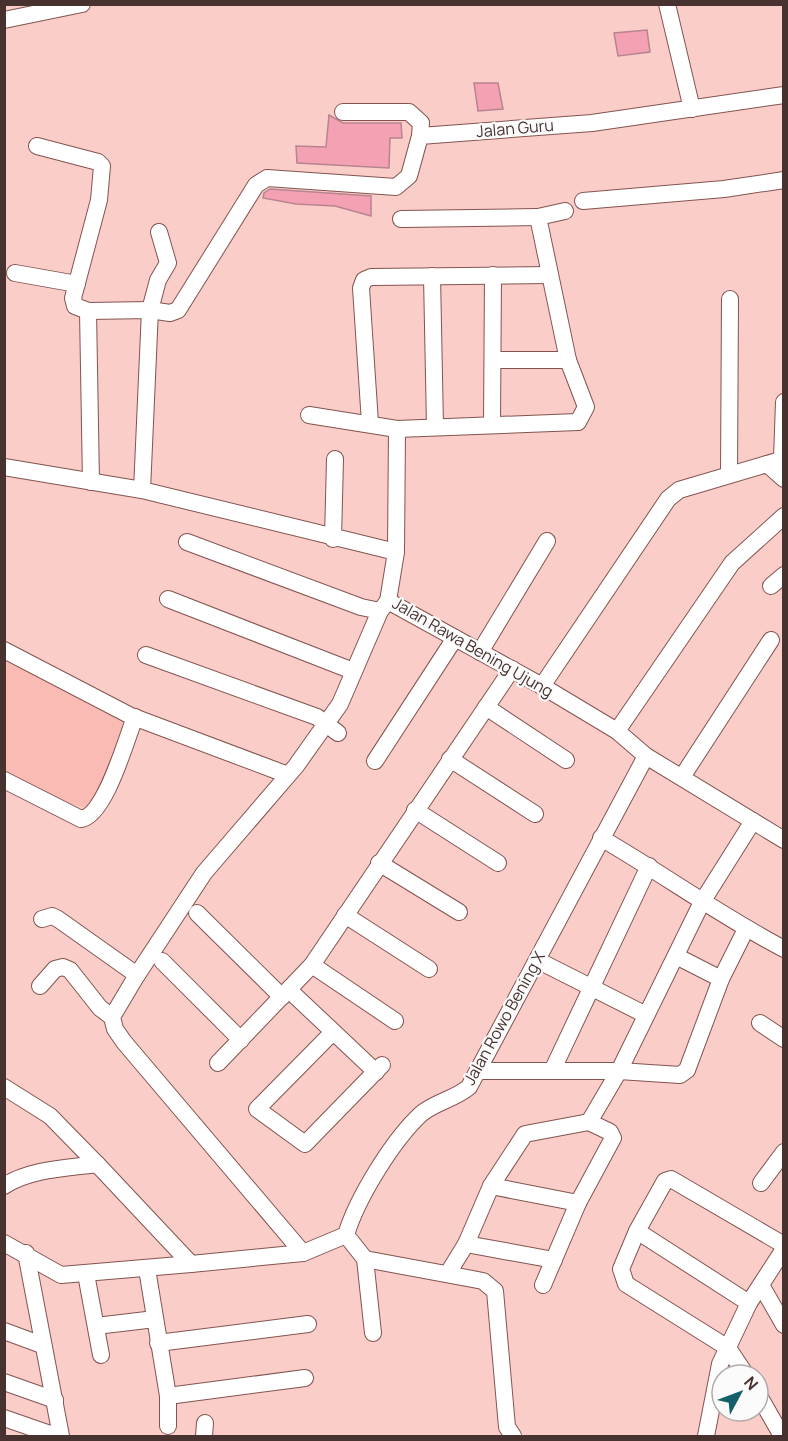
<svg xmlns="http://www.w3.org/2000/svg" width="788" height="1441" font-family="Manrope,sans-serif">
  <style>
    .built { fill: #fbbbb5 }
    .building { fill: #f4a1b3; stroke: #b7848f; stroke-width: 1.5 }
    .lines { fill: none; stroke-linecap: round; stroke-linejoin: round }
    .minor-casing { stroke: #83544f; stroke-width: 18 }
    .minor { stroke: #fff; stroke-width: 16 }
    .labels { text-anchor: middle; stroke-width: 4.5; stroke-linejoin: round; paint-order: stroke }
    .street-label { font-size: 16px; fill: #483230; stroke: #fbfbfb }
  </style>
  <rect width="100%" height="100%" fill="#facdc9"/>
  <path class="built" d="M4,659L129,721L91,810L60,800L5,772Z"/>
  <g class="building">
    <path d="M647,30L650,52L618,56L614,33Z"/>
    <path d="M474,83H498L503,109L478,111Z"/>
    <path d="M329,115L343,123H401L402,138H390L389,168L297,163L296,146L326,147Z"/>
    <path d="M270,189L371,196V216L335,206L296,204L263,198L264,193Z"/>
  </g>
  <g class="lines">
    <defs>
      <g id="minor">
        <path d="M667,4L692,109"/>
        <path d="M4,20L82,4"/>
        <path d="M343,112H409L421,123L420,136"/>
        <path d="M37,146L98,162L102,166L99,200L73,298L75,306L88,311L150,310L170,313L178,310L256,185L267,178L396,187L409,176L420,136L592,123L784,95"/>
        <path d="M583,201L724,189L784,180"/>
        <path d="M401,219L538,217"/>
        <path d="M15,273L77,284"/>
        <path d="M432,276L435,426"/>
        <path d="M88,311L91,482"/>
        <path d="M493,360H568"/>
        <path d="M309,415L397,429"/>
        <path d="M370,423L361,288L364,280L371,277L550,275"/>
        <path d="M492,423L493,275"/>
        <path d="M782,459L784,402"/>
        <path d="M767,464L784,479"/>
        <path d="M4,467L142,490L396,552L388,601L542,686L617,731L646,756L784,840"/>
        <path d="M729,475L730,299"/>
        <path d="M142,490L150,310L158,280L168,263L159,232"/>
        <path d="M333,539L335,459"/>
        <path d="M187,542L361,607L380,611"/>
        <path d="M396,552L397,429L578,422L586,407L568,360L538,217L565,211"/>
        <path d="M771,586L784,575"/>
        <path d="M168,599L353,671"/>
        <path d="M4,650L131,716L288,775"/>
        <path d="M480,652L547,541"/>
        <path d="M146,655L317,717L338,733"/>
        <path d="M542,686L668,499L679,490L784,459"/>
        <path d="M486,707L566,760"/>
        <path d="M617,731L732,563L784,516"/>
        <path d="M450,759L535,814"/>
        <path d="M375,761L455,638"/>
        <path d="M682,777L771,640"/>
        <path d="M4,780L81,819C105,816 126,740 135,717"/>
        <path d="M415,810L498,863"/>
        <path d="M601,838C663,874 721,916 784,949"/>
        <path d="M379,863L459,912"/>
        <path d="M197,913L282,997"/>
        <path d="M345,915L429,969"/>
        <path d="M42,919L52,916L58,919L137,975"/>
        <path d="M676,956L721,979"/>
        <path d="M537,960L646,1015"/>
        <path d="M162,961L241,1040"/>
        <path d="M312,965L395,1021"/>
        <path d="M40,986L55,969L63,967L70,970L100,1008L112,1017"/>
        <path d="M289,990L376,1072"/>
        <path d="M760,1023L784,1039"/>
        <path d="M333,1032L257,1109L305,1144L382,1065"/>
        <path d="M218,1063L312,965L512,669"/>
        <path d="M479,1071H619L680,1075L687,1070L721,979L746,929"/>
        <path d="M552,1071L649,866"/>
        <path d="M4,1087L50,1116L97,1164"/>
        <path d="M761,1183L784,1152"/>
        <path d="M4,1186C29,1169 68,1168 97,1164L191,1264L303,1253L346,1235"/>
        <path d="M491,1186L578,1203"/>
        <path d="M637,1231L621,1269L626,1284L728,1348L746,1375"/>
        <path d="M346,1235C357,1198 393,1140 421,1114C435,1102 455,1099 469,1087L646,756"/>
        <path d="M346,1235L365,1259L373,1333"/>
        <path d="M4,1243L61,1275L191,1264"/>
        <path d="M466,1244L554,1260"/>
        <path d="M26,1253L61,1436"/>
        <path d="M303,1253L124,1042L115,1029L112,1017L137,975L204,873L296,766L340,704L380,611L388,601"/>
        <path d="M365,1259L483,1281L495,1291L507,1427L513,1436"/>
        <path d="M147,1269L168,1396V1426"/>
        <path d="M450,1270L466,1244L491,1186L525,1134L589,1122L619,1071L702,902L753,821"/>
        <path d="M86,1274L101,1355"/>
        <path d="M543,1285L578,1203L613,1138L610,1132L589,1122"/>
        <path d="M761,1285L784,1325"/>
        <path d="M749,1303L637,1231L665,1181L671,1179L784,1245"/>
        <path d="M96,1326L155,1319"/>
        <path d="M4,1331L42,1345"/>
        <path d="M158,1343L308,1324"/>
        <path d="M4,1382L55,1400"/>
        <path d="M758,1394L782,1436"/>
        <path d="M168,1396L305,1378"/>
        <path d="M4,1418L56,1436"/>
        <path d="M204,1436L205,1423"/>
        <path d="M706,1436L720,1364L749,1303L784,1249"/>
      </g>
    </defs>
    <use href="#minor" class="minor-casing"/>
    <use href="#minor" class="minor"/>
  </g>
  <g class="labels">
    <g class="street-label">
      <text transform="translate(515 128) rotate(-5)" y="6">Jalan Guru</text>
      <text transform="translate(473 647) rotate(30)" y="6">Jalan Rawa Bening Ujung</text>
      <text transform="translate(504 1018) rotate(-61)" y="6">Jalan Rowo Bening X</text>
    </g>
  </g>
  <rect width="788" height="1441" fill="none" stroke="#483230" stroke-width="12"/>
  <g transform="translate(740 1393) rotate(49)"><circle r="28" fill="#fbfbfb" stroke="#b3abaa" stroke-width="1.5"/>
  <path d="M0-4.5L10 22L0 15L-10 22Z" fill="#126169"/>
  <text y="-9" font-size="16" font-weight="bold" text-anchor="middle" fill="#483230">N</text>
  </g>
</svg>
